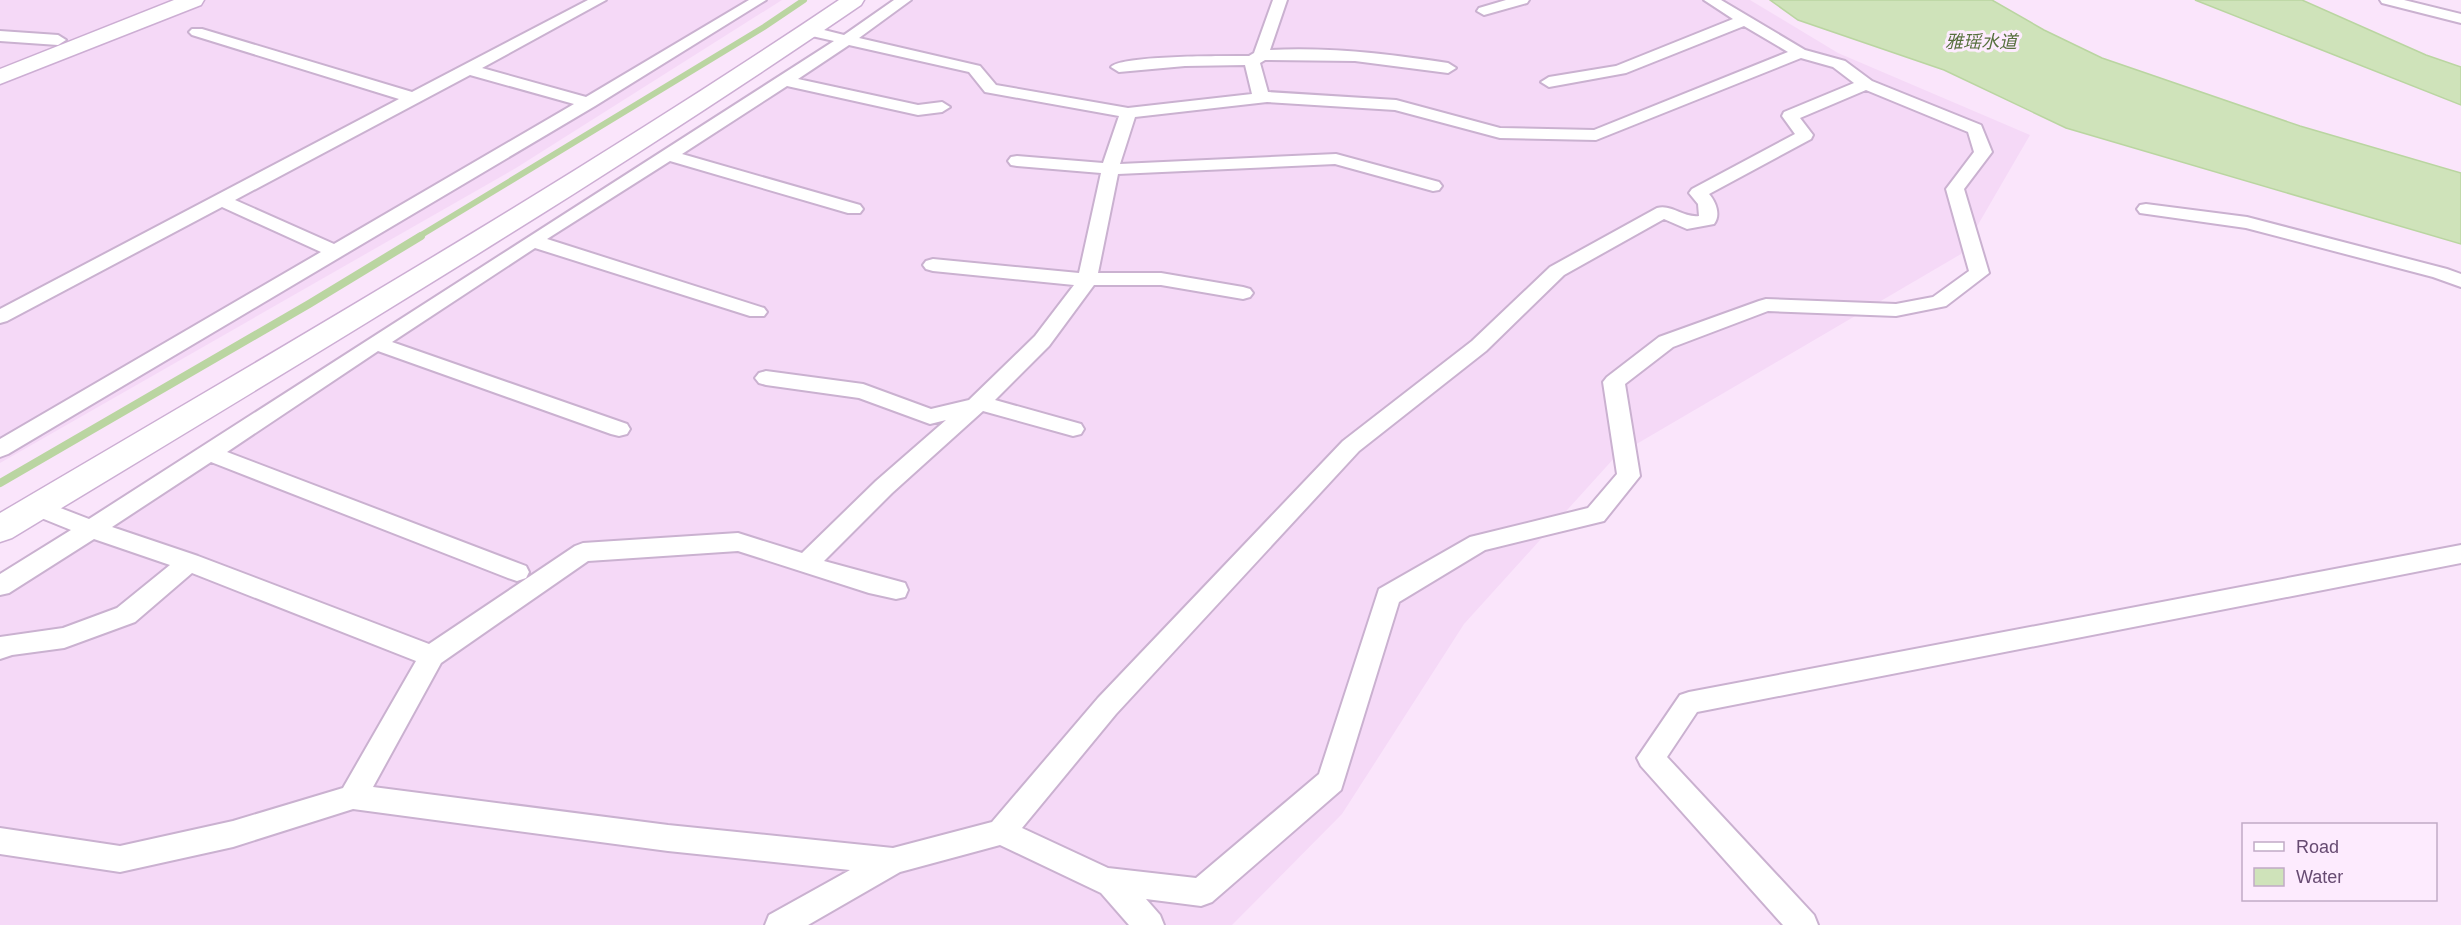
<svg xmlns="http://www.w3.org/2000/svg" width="2461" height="925" font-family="Arial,'Noto Sans SC',sans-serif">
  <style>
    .residential { fill: #f5d9f7 }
    .water { fill: #cfe3ba; stroke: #bad5a1; stroke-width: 1.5 }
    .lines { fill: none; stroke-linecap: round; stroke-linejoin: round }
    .stream-far1 { stroke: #bad5a1; stroke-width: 6 }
    .stream { stroke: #bad5a1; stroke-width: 8 }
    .street-casing { stroke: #cab1d0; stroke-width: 4 }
    .secondary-casing { stroke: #ccaed3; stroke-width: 3 }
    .street { fill: #fff; fill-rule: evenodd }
    .secondary { fill: #fff; fill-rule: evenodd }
    .labels { text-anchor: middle; stroke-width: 6; stroke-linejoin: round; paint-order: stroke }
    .far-water-label { font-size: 18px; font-style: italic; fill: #56703d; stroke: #fdebfe }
  </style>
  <rect width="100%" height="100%" fill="#fae5fb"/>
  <g class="residential">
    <path d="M0,0H782L516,168L0,463Z"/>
    <path d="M892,0H1750L1838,53L2030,135L1961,254L1616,456L1464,624L1342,814L1232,925H0V574L831,44Z"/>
  </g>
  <g class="water">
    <path d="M1770,0H1992L2044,30L2102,58L2300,126L2461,173V244L2066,128L1944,70L1798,20Z"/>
    <path d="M2195,0H2302L2426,55L2461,67V105Z"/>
  </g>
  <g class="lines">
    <path class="stream-far1" d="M418,237L764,27L804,0"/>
    <path class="stream" d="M0,483L309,304L421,236"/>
    <defs>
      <g id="street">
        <path d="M588,0H606L482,68L586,97L749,0H766L595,106L8,454L0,457V439L321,252L222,207L7,321L0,323V309L399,99L192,35L189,32L192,29H202L412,92ZM470,75L574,104L334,244L235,200Z"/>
        <path d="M894,0H911L859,38L980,66L996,85L1128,108L1252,94L1245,65L1185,66L1119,72L1111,67C1121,55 1228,56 1249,56L1254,53L1273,0H1287L1270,50C1330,47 1389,54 1448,63L1456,68L1448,73L1355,61L1265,60L1260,63L1268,92L1396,100L1500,128L1594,130L1788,52L1744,26L1626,73L1549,87L1541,82L1549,77L1616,66L1733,19L1704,0H1721L1805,50L1845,61L1872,81L1981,125L1992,152L1964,189L1989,273L1946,306L1896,316L1768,311L1673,347L1625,384L1640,476L1604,521L1485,550L1399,602L1341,790L1212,902L1201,906L1146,899L1160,915L1164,925H1129L1101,893L1000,845L900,872L808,925H765L769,915L850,870L668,851L353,809L233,847L120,872L0,854V828L120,846L233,821L343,788L416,661L192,573L135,622L64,648L12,655L0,659V637L63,628L117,608L170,565L94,539L9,593L0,595V574L71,530L29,513L25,507L29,501L37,499L89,519L834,41L803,34L800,31L803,28L808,26L844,35ZM849,45L969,72L985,92L1119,116L1103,163L1017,156L1011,157L1008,161L1011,165L1017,166L1101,173L1079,273L933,259L926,261L923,265L926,269L933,271L1074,285L1035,336L969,400L931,409L863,384L766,371L759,373L755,378L759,383L766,385L859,398L930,424L946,420L876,481L802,553L738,533L583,543L575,546L429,644L198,556L112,527L211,462L508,578L517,581L526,578L529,572L526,566L227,452L378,351L611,434L619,436L627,434L630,429L627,424L392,342L535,248L750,316H764L767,312L764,308L547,239L670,161L848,213H860L863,209L860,205L682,154L787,86L918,115L942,112L950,107L942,102L918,105L798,79ZM1801,58L1833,67L1854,83L1784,112L1782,116L1795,134L1692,189L1689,193L1698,204L1699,216C1683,218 1672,204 1657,208L1550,267L1472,341L1343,441L1098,698L992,822L893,848L668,825L373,787L441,663L588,561L738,551L869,593L896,599L905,597L908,590L905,583L824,561L892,493L983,411L1073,436L1081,434L1084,429L1081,424L995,400L1049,346L1094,285H1161L1243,299L1250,297L1253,293L1250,289L1243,287L1161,273H1098L1118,174L1335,164L1433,191L1439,190L1442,186L1439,182L1336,154L1120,164L1135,117L1267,102L1395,110L1500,138L1596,140ZM1866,90L1968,132L1974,152L1946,189L1969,271L1933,297L1896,304L1766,299L1759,301L1659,337L1607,377L1603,382L1617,474L1588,508L1470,537L1379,589L1319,774L1196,878L1108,868L1022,828L1116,714L1359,451L1486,351L1564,275L1664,219L1687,229L1714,224C1721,215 1716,202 1709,194L1811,139L1813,135L1800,118Z"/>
        <path d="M1506,0H1529L1527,3L1484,15L1477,11L1479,8Z"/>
        <path d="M2380,0H2404L2461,14V23L2382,3Z"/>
        <path d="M0,31L58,35L66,40L58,45L0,41Z"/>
        <path d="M2146,204L2247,217L2447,269L2461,274V287L2433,277L2246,228L2140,213L2137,209L2140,205Z"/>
        <path d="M2461,545V563L1697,712L1667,757L1814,915L1818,925H1783L1641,766L1637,758L1680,695L1689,692Z"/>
      </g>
      <g id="secondary">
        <path d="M174,0H204L201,5L0,84V69Z"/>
        <path d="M839,0H864L861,5C585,194 297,365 12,538L0,542V513C282,347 567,183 839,0Z"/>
      </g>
    </defs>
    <use href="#street" class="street-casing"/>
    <use href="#secondary" class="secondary-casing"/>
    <use href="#street" class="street"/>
    <use href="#secondary" class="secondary"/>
  </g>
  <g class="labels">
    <g class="far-water-label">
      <text x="1981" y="48">雅瑶水道</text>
    </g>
  </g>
  <rect x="2242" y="823" width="195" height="78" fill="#fdebfe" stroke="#c1abc6" stroke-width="1.5"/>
  <rect x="2254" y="842" width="30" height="9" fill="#ffffff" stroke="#c1abc6" stroke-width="1.5"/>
  <text x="2296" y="853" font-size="18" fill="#674b72">Road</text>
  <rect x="2254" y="868" width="30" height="18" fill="#cfe3ba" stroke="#c1abc6" stroke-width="1.5"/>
  <text x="2296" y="883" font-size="18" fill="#674b72">Water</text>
</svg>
